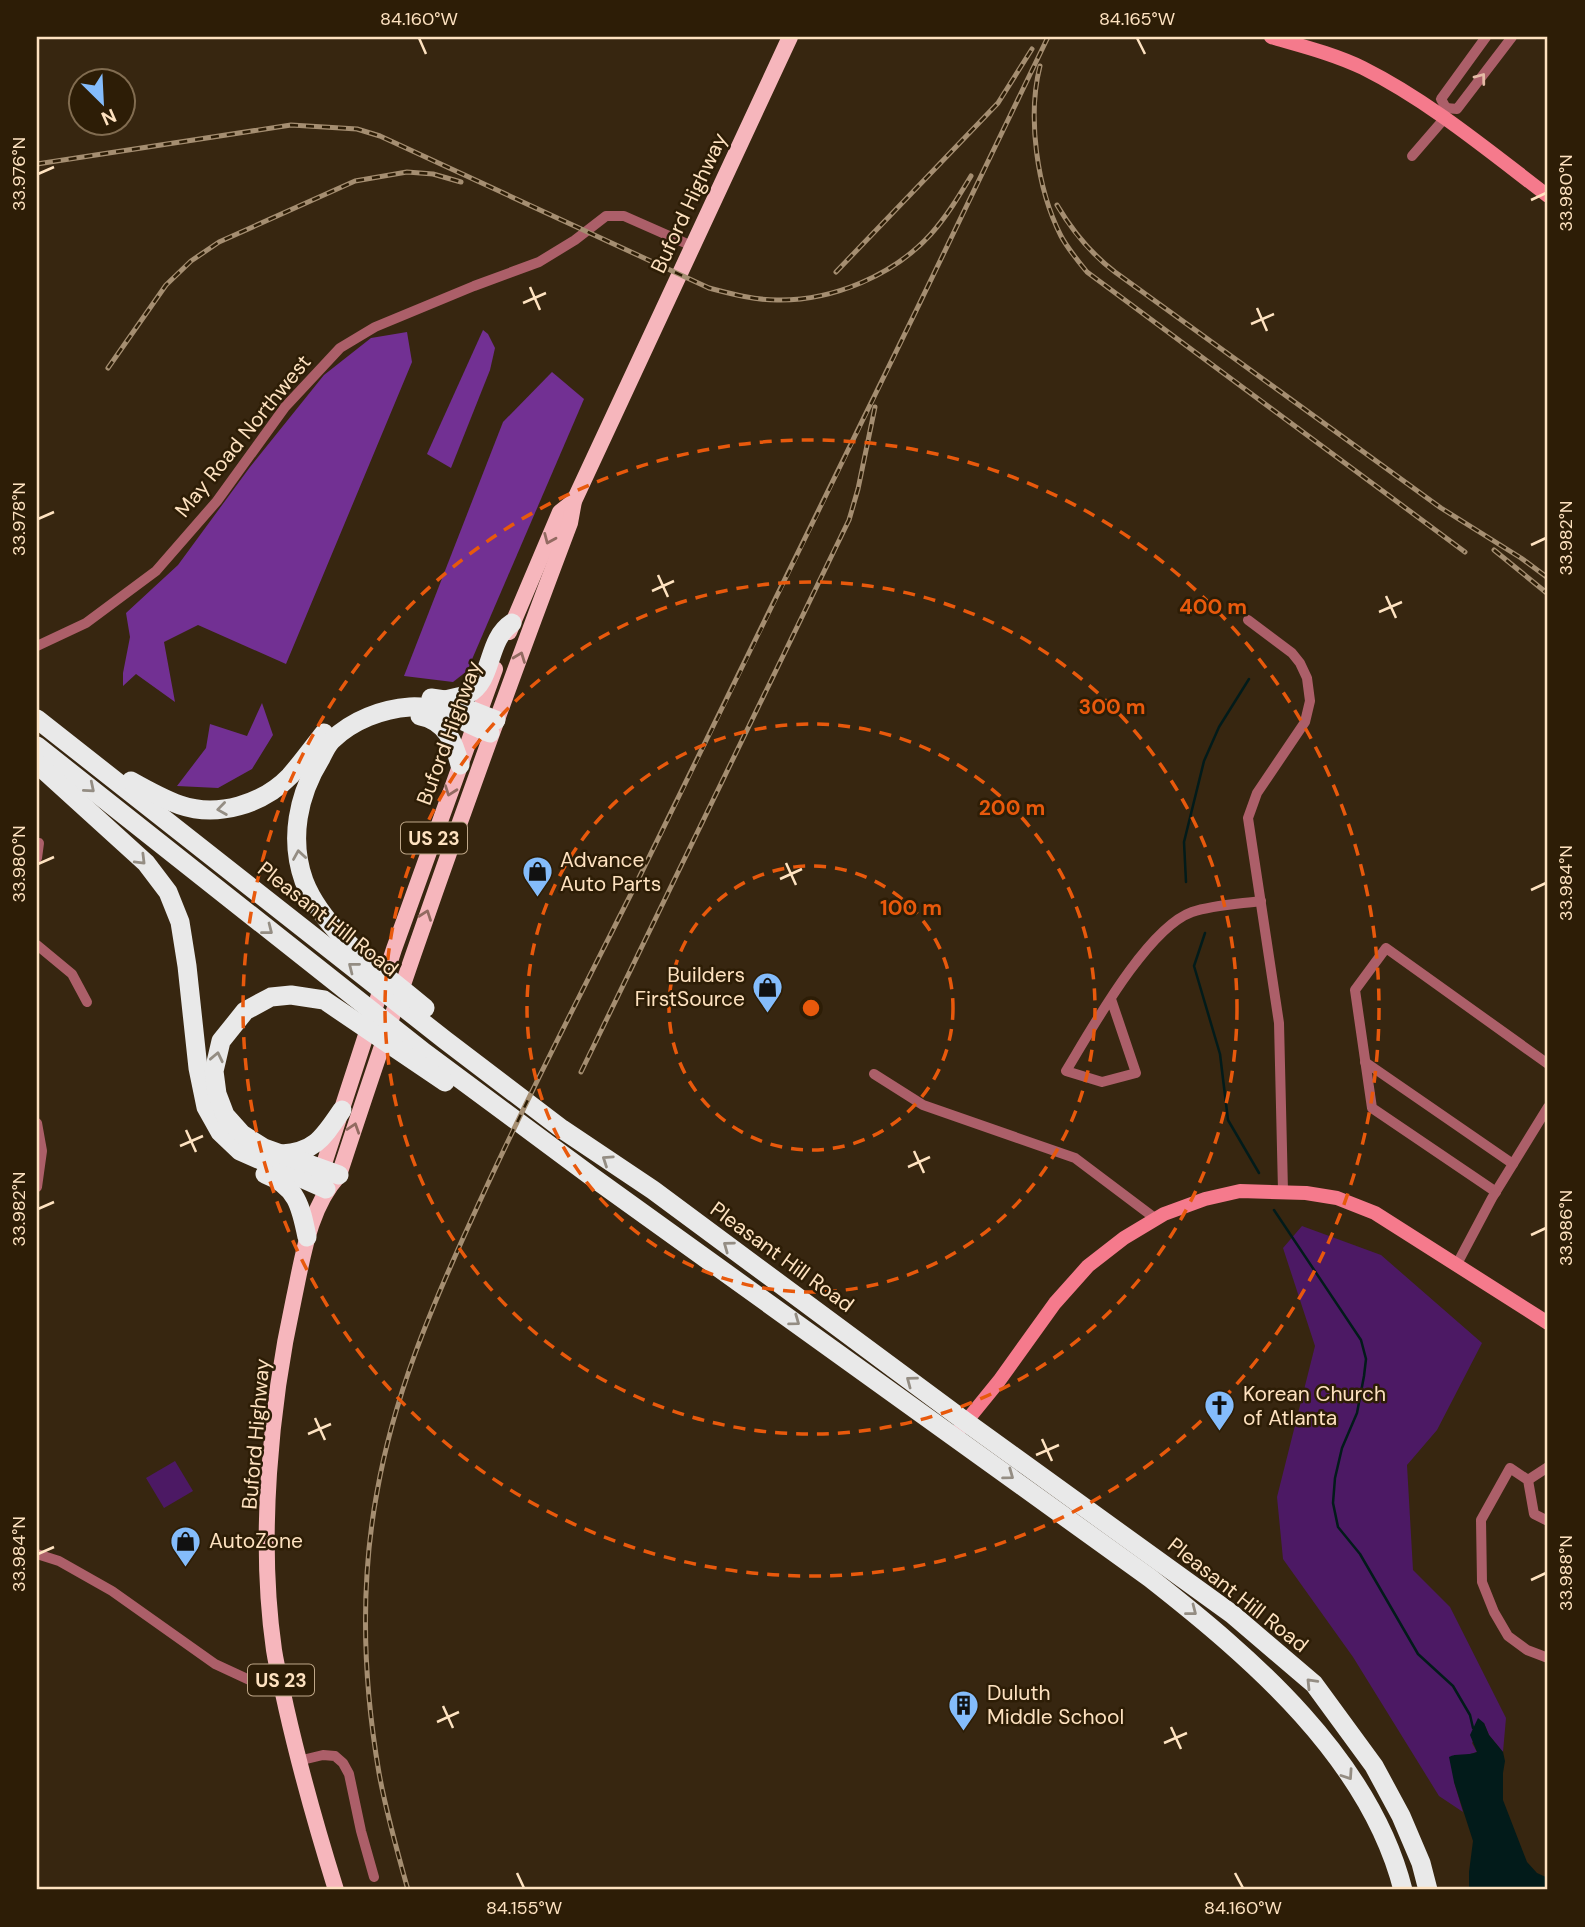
<svg xmlns="http://www.w3.org/2000/svg" width="1585" height="1927" font-family="'DM Sans',sans-serif">
  <style>
    .green { fill: #4c1964 }
    .forest { fill: #723093 }
    .water { fill: #021b1a }
    .lines { fill: none; stroke-linecap: round; stroke-linejoin: round }
    .stream { stroke: #021b1a; stroke-width: 2.5 }
    .street { stroke: #ac5f69; stroke-width: 10 }
    .secondary { stroke: #f57a8c; stroke-width: 14 }
    .primary { stroke: #f6b6bc; stroke-width: 16 }
    .highway { stroke: #e9e9e9; stroke-width: 19 }
    .rail-casing { stroke: #a58e71; stroke-width: 5 }
    .rail { stroke: #2d1d06; stroke-width: 2.5; stroke-dasharray: 8; stroke-linecap: butt }
    .oneway { stroke: #e5bba6 }
    .oneway2 { stroke: #926a61 }
    .oneway3 { stroke: #948d83 }
    .ticks { fill: none; stroke: #fee2c0; stroke-width: 2.5 }
    .ring { fill: none; stroke: #e8590c; stroke-width: 3.5; stroke-dasharray: 12 9 }
    .labels { text-anchor: middle; stroke-width: 5; stroke-linejoin: round; paint-order: stroke }
    .shield { fill: #2d1d06; stroke: #bfa788; stroke-width: 2 }
    .shield-label { font-size: 19px; font-weight: bold; fill: #fee2c0 }
    .street-label { font-size: 21px; fill: #fee2c0; stroke: #2d1d06 }
    .poi-label { font-size: 21px; fill: #fee2c0; stroke: #2d1d06; text-anchor: start }
    .centre { fill: #e8590c; stroke: #2d1d06; stroke-width: 3.5 }
    .ring-label { font-size: 21px; text-anchor: middle; font-weight: bold; fill: #e8590c; stroke: #2d1d06; stroke-width: 5; stroke-linejoin: round; paint-order: stroke }
    .neatline { fill: none; stroke: #fee2c0; stroke-width: 2.5 }
    .ticks-label { font-size: 18px; text-anchor: middle; fill: #fee2c0 }
  </style>
  <rect width="100%" height="100%" fill="#372610"/>
  <g class="green">
    <path d="M1302,1226L1381,1255L1482,1343L1437,1430L1407,1465L1413,1570L1450,1607L1506,1718L1503,1752L1489,1735L1484,1723L1472,1743L1477,1752L1464,1756L1454,1755V1782L1463,1812L1439,1796L1353,1657L1283,1559L1277,1497L1315,1346L1283,1248Z"/>
    <path d="M175,1461L193,1491L164,1508L146,1478Z"/>
  </g>
  <g class="forest">
    <path d="M483,330L488,334L495,348L490,370L451,468L427,454Z"/>
    <path d="M407,332L412,362L286,664L198,625L164,642L175,702L136,674L123,686V673L130,637L126,613L178,565L250,467L324,375L371,338Z"/>
    <path d="M552,372L584,399L467,671L453,682L404,676L503,422Z"/>
    <path d="M262,703L273,735L252,769L218,788L177,786L206,748L210,724L247,736Z"/>
  </g>
  <path class="water" d="M1478,1718L1484,1723L1489,1735L1503,1752L1505,1761L1503,1773V1800L1527,1862L1537,1873L1548,1878V1890H1469V1872L1473,1841L1454,1782L1449,1757C1456,1753 1467,1756 1477,1752L1470,1735Z"/>
  <g class="lines">
    <g class="stream">
      <path d="M1186,882L1184,842L1204,761L1219,727L1249,679"/>
      <path d="M1205,933L1194,966L1220,1054L1228,1120L1259,1173"/>
      <path d="M1274,1210L1361,1340L1366,1359L1364,1376L1357,1413L1342,1448L1335,1478L1333,1503L1338,1527L1360,1554L1418,1654L1453,1686L1470,1715L1473,1728"/>
    </g>
    <g class="street">
      <path d="M1446,108L1457,109L1512,37"/>
      <path d="M1446,108L1441,99L1486,37"/>
      <path d="M1412,156L1444,119"/>
      <path d="M1248,620L1292,653L1300,663L1307,678L1310,701L1305,722L1257,793L1248,818L1279,1023L1283,1191"/>
      <path d="M37,646L86,623L156,571L217,501L285,407L340,348L375,327L474,286L539,262L575,240L606,216H624L692,246"/>
      <path d="M37,858L39,843"/>
      <path d="M37,945L72,974L87,1002"/>
      <path d="M1111,999L1136,1073L1102,1082L1066,1071C1091,1030 1147,928 1192,912C1213,905 1238,904 1261,901"/>
      <path d="M1365,1062L1513,1164"/>
      <path d="M874,1074L923,1105L1075,1158L1156,1219"/>
      <path d="M37,1123L42,1151L37,1187"/>
      <path d="M1496,1192L1372,1108L1355,990L1386,948L1548,1064"/>
      <path d="M1457,1264L1492,1198L1548,1107"/>
      <path d="M1528,1480L1548,1467"/>
      <path d="M1548,1521L1534,1514L1528,1480L1510,1468L1481,1520L1482,1582L1494,1612L1508,1636L1527,1650L1548,1658"/>
      <path d="M37,1554L59,1561L112,1591L215,1664L258,1684L281,1681"/>
      <path d="M298,1761L323,1755L335,1756L343,1763L349,1774L361,1831L374,1877"/>
    </g>
    <g class="secondary">
      <path d="M1271,37C1302,46 1334,54 1363,68C1429,101 1489,151 1548,196"/>
      <path d="M960,1429L999,1381L1055,1303L1088,1266L1124,1238L1164,1214L1205,1199L1240,1191L1306,1193L1337,1198L1375,1213L1548,1323"/>
    </g>
    <g class="primary">
      <path d="M509,632L560,512L574,501"/>
      <path d="M325,1181L322,1170L394,949L495,669"/>
      <path d="M336,1890C317,1829 300,1769 286,1707C282,1688 277,1669 274,1650C258,1539 270,1407 294,1298C303,1256 309,1208 339,1175C411,955 488,740 570,523L574,501L790,37"/>
    </g>
    <g class="highway">
      <path d="M431,698L445,700L496,720"/>
      <path d="M445,700C452,698 461,697 468,694C494,680 486,640 512,623"/>
      <path d="M420,716C446,721 454,742 460,765"/>
      <path d="M37,719L445,1040L562,1129L653,1190L966,1422L1232,1614L1314,1684L1374,1766L1401,1816L1421,1863L1428,1890"/>
      <path d="M37,746L425,1053L591,1176L1150,1578C1252,1658 1370,1759 1403,1890"/>
      <path d="M37,764L146,863L168,892L180,922L187,966L198,1068L206,1107L220,1132L240,1151L326,1189"/>
      <path d="M131,781C147,790 163,799 180,805C218,818 263,804 290,776C302,762 313,747 324,733"/>
      <path d="M425,1008C384,973 324,933 304,881C289,839 298,795 321,758C324,752 327,745 332,740C353,720 382,709 410,707C439,705 464,723 490,733"/>
      <path d="M282,1154C316,1152 324,1136 342,1110"/>
      <path d="M265,1174C297,1186 301,1207 307,1237"/>
      <path d="M339,1175L264,1148L242,1134L225,1115L217,1094L214,1071L221,1041L245,1011L271,997L291,995L324,1000L445,1082"/>
    </g>
    <defs>
      <g id="rail">
        <path d="M1040,66C1027,117 1037,189 1061,236C1068,249 1078,261 1087,272L1465,552"/>
        <path d="M37,164L291,125L357,129L380,136L709,288C732,294 754,300 777,300C833,301 894,275 931,234C947,216 959,196 971,176"/>
        <path d="M1057,205C1073,232 1090,253 1115,272L1441,508L1521,558L1548,578"/>
        <path d="M836,272L998,103L1032,49"/>
        <path d="M108,368L166,285L191,261L219,242L355,181L407,172L433,174L461,182"/>
        <path d="M1494,550L1548,594"/>
        <path d="M581,1072L849,520L858,489L875,407"/>
        <path d="M408,1890C397,1851 386,1812 379,1773C363,1680 360,1584 377,1492C394,1396 429,1313 469,1225C520,1112 577,1001 633,890C773,607 911,322 1048,37"/>
      </g>
    </defs>
    <use href="#rail" class="rail-casing"/>
    <use href="#rail" class="rail"/>
  </g>
  <defs><path id="oneway-chevron" d="M-2-3.5L2.5 0L-2 3.5" fill="none" stroke-width="1.6" stroke-linecap="round" stroke-linejoin="round" transform="scale(1.75)"/></defs>
  <use class="oneway" href="#oneway-chevron" transform="translate(1481 78) rotate(-53)"/>
  <g class="oneway2">
    <use href="#oneway-chevron" transform="translate(549 539) rotate(113)"/>
    <use href="#oneway-chevron" transform="translate(520 657) rotate(-69)"/>
    <use href="#oneway-chevron" transform="translate(450 791) rotate(110)"/>
    <use href="#oneway-chevron" transform="translate(426 915) rotate(-70)"/>
    <use href="#oneway-chevron" transform="translate(354 1128) rotate(-72)"/>
  </g>
  <g class="oneway3">
    <use href="#oneway-chevron" transform="translate(90 788) rotate(40)"/>
    <use href="#oneway-chevron" transform="translate(222 809) rotate(172)"/>
    <use href="#oneway-chevron" transform="translate(299 855) rotate(-99)"/>
    <use href="#oneway-chevron" transform="translate(141 860) rotate(45)"/>
    <use href="#oneway-chevron" transform="translate(268 930) rotate(38)"/>
    <use href="#oneway-chevron" transform="translate(353 967) rotate(-142)"/>
    <use href="#oneway-chevron" transform="translate(217 1057) rotate(-78)"/>
    <use href="#oneway-chevron" transform="translate(607 1160) rotate(-146)"/>
    <use href="#oneway-chevron" transform="translate(728 1246) rotate(-144)"/>
    <use href="#oneway-chevron" transform="translate(795 1321) rotate(36)"/>
    <use href="#oneway-chevron" transform="translate(911 1381) rotate(-143)"/>
    <use href="#oneway-chevron" transform="translate(1009 1475) rotate(36)"/>
    <use href="#oneway-chevron" transform="translate(1192 1611) rotate(38)"/>
    <use href="#oneway-chevron" transform="translate(1311 1683) rotate(-134)"/>
    <use href="#oneway-chevron" transform="translate(1348 1775) rotate(56)"/>
  </g>
  <path class="ticks" d="M419,38L426,54M1137,38L1145,54M38,174L54,167M1531,200L1546,193M530,287L540,310M523,303L546,293M1257,308L1267,331M1251,324L1274,314M38,519L54,512M1531,545L1546,538M658,575L668,597M652,591L674,581M1386,596L1396,618M1379,612L1402,602M786,863L796,885M38,864L54,857M780,879L802,869M1531,890L1546,883M186,1130L196,1152M180,1146L203,1136M914,1151L924,1173M908,1167L930,1157M38,1209L54,1202M1531,1235L1546,1228M315,1418L325,1440M308,1434L331,1424M1042,1439L1052,1461M1036,1455L1059,1445M38,1554L54,1547M1531,1580L1546,1573M443,1706L453,1728M437,1722L459,1712M1171,1727L1181,1749M1164,1743L1187,1733M517,1873L524,1888M1235,1873L1243,1888"/>
  <g class="ring">
    <circle cx="811" cy="1008" r="142"/>
    <circle cx="811" cy="1008" r="284"/>
    <circle cx="811" cy="1008" r="426"/>
    <circle cx="811" cy="1008" r="568"/>
  </g>
  <defs>
    <symbol id="shop-pin" viewBox="-11 -11 22 30"><path d="M0 17L-7.5 6A9.5 9.5 0 1 1 7.5 6Z" fill="#84bcfb" stroke="#2d1d06"/><path d="M-5-2.5h2.3a2.7 3.5 0 0 1 5.4 0H5L5.5 6h-11ZM-1.5-2.5h3a1.5 2.3 0 0 0-3 0Z" fill="#111"/></symbol>
    <symbol id="church-pin" viewBox="-11 -11 22 30"><path d="M0 17L-7.5 6A9.5 9.5 0 1 1 7.5 6Z" fill="#84bcfb" stroke="#2d1d06"/><path d="M-1.2-6h2.4v3.5h3.3v2.4h-3.3V6h-2.4V-.1h-3.3v-2.4h3.3Z" fill="#111"/></symbol>
    <symbol id="building-pin" viewBox="-11 -11 22 30"><path d="M0 17L-7.5 6A9.5 9.5 0 1 1 7.5 6Z" fill="#84bcfb" stroke="#2d1d06"/><path d="M-4-6H4V6H1V3H-1V6H-4ZM-2.5-4.3h1.7v1.8h-1.7ZM.8-4.3h1.7v1.8H.8ZM-2.5-1h1.7V.8h-1.7ZM.8-1h1.7V.8H.8Z" fill="#111"/></symbol>
  </defs>
  <g fill-rule="evenodd">
    <use href="#shop-pin" x="520" y="854" width="35" height="47"/>
    <use href="#shop-pin" x="750" y="970" width="35" height="47"/>
    <use href="#church-pin" x="1202" y="1388" width="35" height="47"/>
    <use href="#shop-pin" x="168" y="1524" width="35" height="47"/>
    <use href="#building-pin" x="946" y="1688" width="35" height="47"/>
  </g>
  <g class="labels">
    <g class="shield">
      <rect x="401" y="822.5" width="66" height="31" rx="5"/>
      <rect x="248" y="1664.5" width="66" height="31" rx="5"/>
    </g>
    <g class="shield-label">
      <text x="434" y="845">US 23</text>
      <text x="281" y="1687">US 23</text>
    </g>
    <g class="street-label">
      <text transform="translate(689 203) rotate(-65)" y="7">Buford Highway</text>
      <text transform="translate(243 436) rotate(-51)" y="7">May Road Northwest</text>
      <text transform="translate(449 733) rotate(-70)" y="7">Buford Highway</text>
      <text transform="translate(328 919) rotate(38)" y="7">Pleasant Hill Road</text>
      <text transform="translate(782 1257) rotate(36)" y="7">Pleasant Hill Road</text>
      <text transform="translate(256 1434) rotate(-85)" y="7">Buford Highway</text>
      <text transform="translate(1238 1595) rotate(38)" y="7">Pleasant Hill Road</text>
    </g>
    <g class="poi-label">
      <text x="560" y="867">Advance<tspan x="560" dy="24">Auto Parts</tspan></text>
      <text x="745" y="982" text-anchor="end">Builders<tspan x="745" dy="24">FirstSource</tspan></text>
      <text x="1243" y="1401">Korean Church<tspan x="1243" dy="24">of Atlanta</tspan></text>
      <text x="209" y="1548">AutoZone</text>
      <text x="987" y="1700">Duluth<tspan x="987" dy="24">Middle School</tspan></text>
    </g>
  </g>
  <circle cx="811" cy="1008" r="10" class="centre"/>
  <g class="ring-label">
    <text x="1213" y="614">400 m</text>
    <text x="1112" y="714">300 m</text>
    <text x="1012" y="815">200 m</text>
    <text x="911" y="915">100 m</text>
  </g>
  <rect width="1585" height="1927" fill="none" stroke="#2d1d06" stroke-width="77"/>
  <g transform="translate(102 102) rotate(156)"><circle r="33" fill="#2d1d06" stroke="#816c50" stroke-width="2"/>
  <path d="M0-5L12 26L0 18L-12 26Z" fill="#84bcfb"/>
  <text y="-10" font-size="19" font-weight="bold" text-anchor="middle" fill="#fee2c0">N</text>
  </g>
  <rect x="38" y="38" width="1508" height="1850" class="neatline"/>
  <g class="ticks-label">
    <text x="419" y="25">84.160°W</text>
    <text x="1137" y="25">84.165°W</text>
    <text transform="translate(19 174) rotate(-90)" y="6">33.976°N</text>
    <text transform="translate(1566 193) rotate(-90)" y="6">33.980°N</text>
    <text transform="translate(19 519) rotate(-90)" y="6">33.978°N</text>
    <text transform="translate(1566 538) rotate(-90)" y="6">33.982°N</text>
    <text transform="translate(19 864) rotate(-90)" y="6">33.980°N</text>
    <text transform="translate(1566 883) rotate(-90)" y="6">33.984°N</text>
    <text transform="translate(19 1209) rotate(-90)" y="6">33.982°N</text>
    <text transform="translate(1566 1228) rotate(-90)" y="6">33.986°N</text>
    <text transform="translate(19 1554) rotate(-90)" y="6">33.984°N</text>
    <text transform="translate(1566 1573) rotate(-90)" y="6">33.988°N</text>
    <text x="524" y="1914">84.155°W</text>
    <text x="1243" y="1914">84.160°W</text>
  </g>
</svg>
